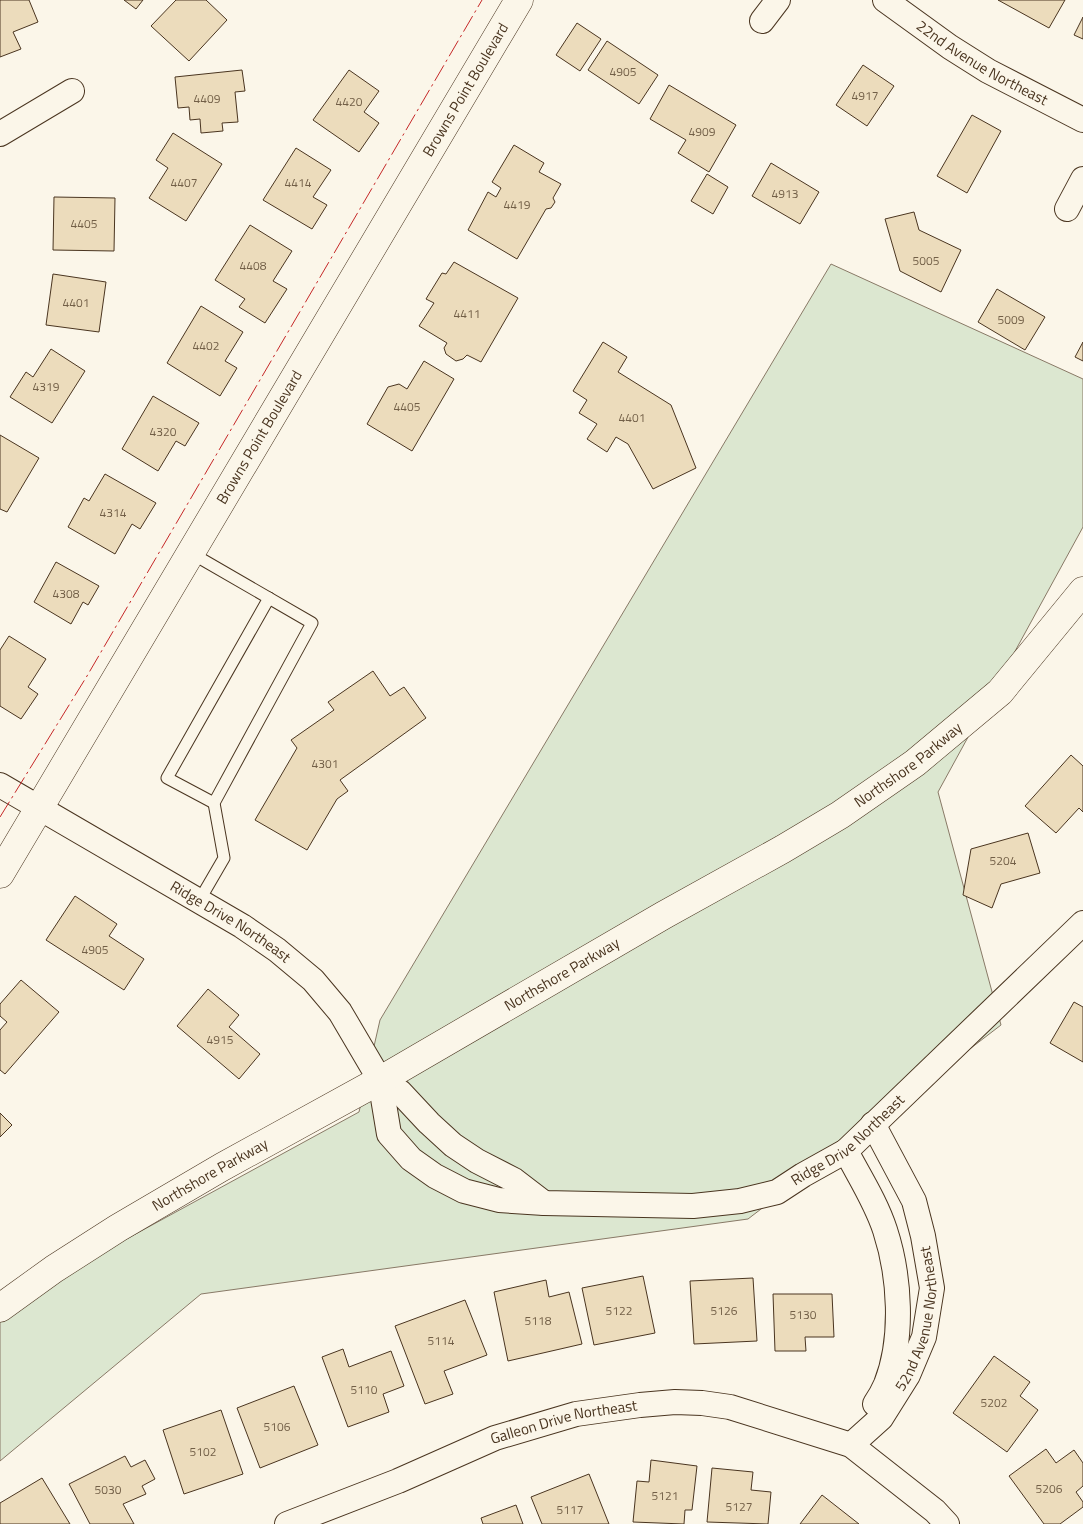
<svg xmlns="http://www.w3.org/2000/svg" width="1083" height="1524" font-family="'Titillium Web',sans-serif">
  <style>
    .green { fill: #dce7d0; stroke: #887966 }
    .building { fill: #ecdcbc; stroke: #4a3520 }
    .lines { fill: none; stroke-linecap: round; stroke-linejoin: round }
    .service-casing { stroke: #4a3520; stroke-width: 13 }
    .minor-casing { stroke: #4a3520; stroke-width: 26 }
    .tertiary-casing { stroke: #4a3520; stroke-width: 29 }
    .service { stroke: #fbf6e9; stroke-width: 11 }
    .minor { stroke: #fbf6e9; stroke-width: 24 }
    .tertiary { stroke: #fbf6e9; stroke-width: 28 }
    .power { stroke: #c62828; stroke-width: 1; stroke-dasharray: 18 4 2.5 4; stroke-linecap: butt }
    .labels { text-anchor: middle; stroke-width: 4; stroke-linejoin: round; paint-order: stroke }
    .number-label { font-size: 12px; fill: #725f47 }
    .street-label { font-size: 15px; fill: #4a3520; stroke: #fbf6e9 }
  </style>
  <rect width="100%" height="100%" fill="#fbf6e9"/>
  <path class="green" d="M831,264L1083,379V527L938,792L1001,1025L748,1219L201,1294L0,1461V1308L359,1112L380,1020Z"/>
  <g class="building">
    <path d="M0,0H29L38,22L13,32L21,49L0,57Z"/>
    <path d="M124,0H143L136,9Z"/>
    <path d="M176,0H206L227,20L189,61L151,26Z"/>
    <path d="M998,0H1065L1049,28Z"/>
    <path d="M1083,17V39L1074,35Z"/>
    <path d="M577,23L601,39L580,71L556,55Z"/>
    <path d="M607,41L658,75L639,104L588,70Z"/>
    <path d="M863,65L894,86L867,126L836,105Z"/>
    <path d="M242,70L245,91L235,92L238,122L222,123L223,131L201,133L200,119L190,120L189,107L178,108L175,77Z"/>
    <path d="M349,70L379,91L364,112L379,123L359,152L313,120Z"/>
    <path d="M669,85L736,125L709,172L678,153L686,140L650,119Z"/>
    <path d="M972,115L1001,131L967,193L937,176Z"/>
    <path d="M173,133L222,164L186,221L149,198L168,168L156,160Z"/>
    <path d="M514,145L544,163L539,172L561,184L553,198L555,202L551,208L546,209L517,259L468,230L488,192L496,197L501,188L492,182Z"/>
    <path d="M296,148L331,170L313,197L327,205L312,229L263,200Z"/>
    <path d="M771,163L819,192L800,224L752,196Z"/>
    <path d="M707,174L728,187L713,214L691,201Z"/>
    <path d="M54,197L115,198L114,251L53,250Z"/>
    <path d="M914,212L919,230L961,250L941,292L900,271L885,219Z"/>
    <path d="M250,225L292,251L273,281L287,289L265,323L239,307L245,299L215,280Z"/>
    <path d="M454,262L518,298L481,362L467,355L463,359L456,361L446,354L444,348L447,343L419,326L434,303L426,299L442,273L446,274Z"/>
    <path d="M53,274L106,282L99,332L46,325Z"/>
    <path d="M997,289L1045,317L1025,350L978,322Z"/>
    <path d="M201,306L243,332L225,361L237,368L220,396L167,363Z"/>
    <path d="M603,342L627,357L618,372L671,405L696,468L653,489L628,444L616,437L607,452L587,439L597,424L579,413L587,400L573,391Z"/>
    <path d="M1083,342V361L1075,357Z"/>
    <path d="M51,349L85,371L52,423L10,397L26,372L33,377Z"/>
    <path d="M424,361L454,379L412,451L367,424L388,387L399,384L407,389Z"/>
    <path d="M153,396L199,423L185,446L176,441L158,471L122,449Z"/>
    <path d="M0,435L39,458L7,512L0,509Z"/>
    <path d="M105,474L156,503L140,529L132,524L115,554L68,527L84,498L89,501Z"/>
    <path d="M56,562L99,586L88,605L83,602L71,624L34,602Z"/>
    <path d="M9,636L46,659L28,687L38,694L21,719L0,706V650Z"/>
    <path d="M373,671L390,696L404,687L426,718L340,780L348,791L337,799L307,850L255,820L297,748L291,740L334,710L328,702Z"/>
    <path d="M1071,755L1083,766V812L1079,808L1056,833L1025,806Z"/>
    <path d="M1028,833L1040,873L1001,884L992,908L963,895L971,849Z"/>
    <path d="M75,896L117,924L109,936L144,959L124,990L46,940Z"/>
    <path d="M21,980L59,1012L5,1074L0,1070V1030L7,1022L0,1016V1004Z"/>
    <path d="M208,989L239,1015L229,1027L260,1054L239,1079L177,1026Z"/>
    <path d="M1074,1002L1083,1007V1062L1050,1043Z"/>
    <path d="M0,1113L12,1125L0,1137Z"/>
    <path d="M643,1276L655,1333L594,1345L582,1288Z"/>
    <path d="M753,1278L757,1341L694,1344L690,1281Z"/>
    <path d="M546,1280L549,1297L569,1292L582,1344L508,1361L494,1292Z"/>
    <path d="M773,1294H832L834,1337H805L806,1351H775Z"/>
    <path d="M465,1300L487,1355L444,1371L453,1394L425,1404L395,1326Z"/>
    <path d="M343,1349L349,1367L391,1351L404,1386L383,1394L389,1412L348,1427L322,1357Z"/>
    <path d="M994,1356L1030,1382L1020,1396L1038,1410L1007,1452L953,1413Z"/>
    <path d="M294,1386L318,1445L260,1468L237,1408Z"/>
    <path d="M221,1410L243,1474L184,1494L163,1430Z"/>
    <path d="M1046,1449L1056,1463L1074,1450L1083,1463V1486L1076,1492L1083,1502V1507L1060,1524H1044L1009,1476Z"/>
    <path d="M125,1456L131,1467L145,1460L155,1479L142,1486L146,1494L123,1504L134,1524H90L69,1484Z"/>
    <path d="M651,1460L697,1466L692,1510H685L684,1524L633,1522L637,1481L649,1482Z"/>
    <path d="M712,1468L753,1472L751,1490L771,1492L768,1524L707,1522Z"/>
    <path d="M589,1474L609,1524H542L531,1497Z"/>
    <path d="M42,1478L70,1524H0V1503Z"/>
    <path d="M822,1495L859,1524H800Z"/>
    <path d="M516,1505L523,1524H483L481,1518Z"/>
  </g>
  <g class="lines">
    <defs>
      <g id="service">
        <path d="M191,553L312,623L214,803L224,858L199,901"/>
        <path d="M214,803L167,778L269,598"/>
      </g>
      <g id="minor">
        <path id="s1" d="M885,0L950,47L988,71L1083,120"/>
        <path d="M762,21L778,0"/>
        <path d="M0,134L72,91"/>
        <path d="M1067,209L1083,179"/>
        <path id="s2" d="M0,785L242,926L277,950L313,980L340,1012L380,1080L389,1134L411,1159L435,1176L464,1191L499,1200L544,1203L693,1206L740,1201L777,1192L803,1175L846,1151L1083,923"/>
        <path d="M380,1080L400,1092L429,1123L453,1145L477,1161L514,1180L544,1203"/>
        <path d="M846,1151C859,1176 876,1202 885,1230C900,1276 904,1338 886,1384C883,1391 879,1398 875,1404"/>
        <path id="s3" d="M851,1445L881,1418L908,1375L924,1337L932,1288L923,1236L914,1201L873,1124"/>
        <path id="s4" d="M287,1524L398,1481L495,1438L576,1414L640,1405L675,1402L702,1403L730,1407L851,1445L935,1511L947,1524"/>
      </g>
      <g id="tertiary">
        <path id="s5" d="M0,874L519,0"/>
        <path id="s6" d="M0,1308L54,1269L118,1228L222,1167L384,1078L664,915L783,849L840,815L915,763L1000,692L1083,591"/>
      </g>
    </defs>
    <use href="#service" class="service-casing"/>
    <use href="#minor" class="minor-casing"/>
    <use href="#tertiary" class="tertiary-casing"/>
    <use href="#service" class="service"/>
    <use href="#minor" class="minor"/>
    <use href="#tertiary" class="tertiary"/>
    <path class="power" d="M0,817L87,676L482,0"/>
  </g>
  <g class="labels">
    <g class="number-label">
      <text x="623" y="76">4905</text>
      <text x="865" y="100">4917</text>
      <text x="207" y="103">4409</text>
      <text x="349" y="106">4420</text>
      <text x="702" y="136">4909</text>
      <text x="184" y="187">4407</text>
      <text x="298" y="187">4414</text>
      <text x="785" y="198">4913</text>
      <text x="517" y="209">4419</text>
      <text x="84" y="228">4405</text>
      <text x="926" y="265">5005</text>
      <text x="253" y="270">4408</text>
      <text x="76" y="307">4401</text>
      <text x="467" y="318">4411</text>
      <text x="1011" y="324">5009</text>
      <text x="206" y="350">4402</text>
      <text x="46" y="391">4319</text>
      <text x="407" y="411">4405</text>
      <text x="632" y="422">4401</text>
      <text x="163" y="436">4320</text>
      <text x="113" y="517">4314</text>
      <text x="66" y="598">4308</text>
      <text x="325" y="768">4301</text>
      <text x="1003" y="865">5204</text>
      <text x="95" y="954">4905</text>
      <text x="220" y="1044">4915</text>
      <text x="619" y="1315">5122</text>
      <text x="724" y="1315">5126</text>
      <text x="803" y="1319">5130</text>
      <text x="538" y="1325">5118</text>
      <text x="441" y="1345">5114</text>
      <text x="364" y="1394">5110</text>
      <text x="994" y="1407">5202</text>
      <text x="277" y="1431">5106</text>
      <text x="203" y="1456">5102</text>
      <text x="1049" y="1493">5206</text>
      <text x="108" y="1494">5030</text>
      <text x="665" y="1500">5121</text>
      <text x="739" y="1511">5127</text>
      <text x="570" y="1514">5117</text>
    </g>
    <g class="street-label">
      <text dy="5" stroke="none"><textPath href="#s1" startOffset="116">22nd Avenue Northeast</textPath></text>
      <text dy="5" stroke="none"><textPath href="#s5" startOffset="912">Browns Point Boulevard</textPath></text>
      <text dy="5" stroke="none"><textPath href="#s5" startOffset="508">Browns Point Boulevard</textPath></text>
      <text dy="5" stroke="none"><textPath href="#s6" startOffset="1059">Northshore Parkway</textPath></text>
      <text dy="5" stroke="none"><textPath href="#s2" startOffset="268">Ridge Drive Northeast</textPath></text>
      <text dy="5" stroke="none"><textPath href="#s6" startOffset="654">Northshore Parkway</textPath></text>
      <text dy="5" stroke="none"><textPath href="#s2" startOffset="1044">Ridge Drive Northeast</textPath></text>
      <text dy="5" stroke="none"><textPath href="#s6" startOffset="249">Northshore Parkway</textPath></text>
      <text dy="5" stroke="none"><textPath href="#s3" startOffset="149">52nd Avenue Northeast</textPath></text>
      <text dy="5" stroke="none"><textPath href="#s4" startOffset="296">Galleon Drive Northeast</textPath></text>
    </g>
  </g>
</svg>
